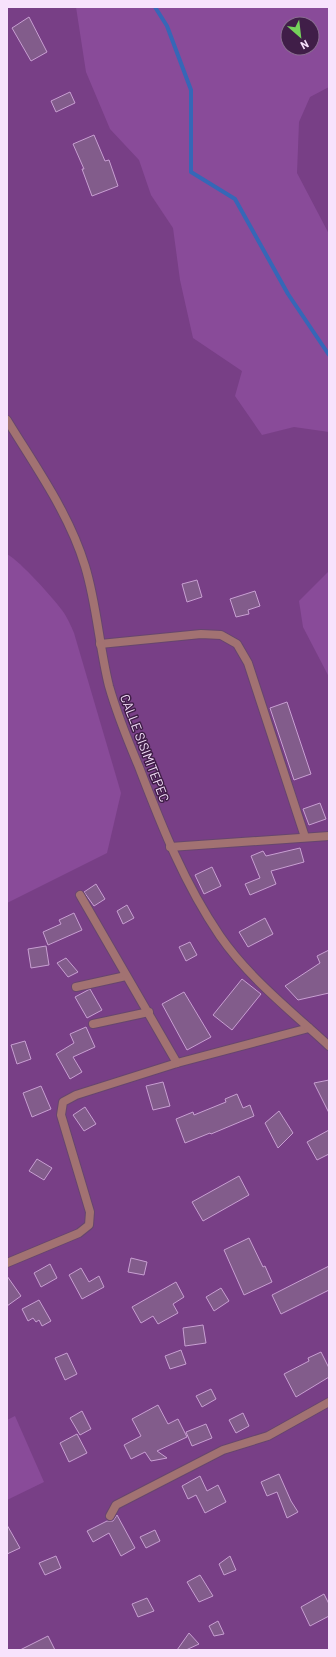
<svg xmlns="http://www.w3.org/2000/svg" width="336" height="1657" font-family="Barlow,sans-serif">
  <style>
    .green { fill: #783f86; fill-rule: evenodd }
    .forest { fill: #894b99; fill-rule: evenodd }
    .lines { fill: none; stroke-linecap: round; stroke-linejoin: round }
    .stream { stroke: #3667b7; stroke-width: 4 }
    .building { fill: #825c8b; stroke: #c89fd2 }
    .service-casing { stroke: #67466e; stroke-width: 10 }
    .minor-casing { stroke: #67466e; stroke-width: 10 }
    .tertiary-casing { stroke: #67466e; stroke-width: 10 }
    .service { stroke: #a27272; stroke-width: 8 }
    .minor { stroke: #a27272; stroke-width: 8 }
    .tertiary { stroke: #a27272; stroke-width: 8 }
    .labels { text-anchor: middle; stroke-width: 3; stroke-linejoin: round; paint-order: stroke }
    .street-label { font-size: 13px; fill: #f7e2fc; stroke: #401e48 }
  </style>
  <rect width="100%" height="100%" fill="#4b2853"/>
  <path class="green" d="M7,7H329V1650H7ZM288,24H312V48H288Z"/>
  <g class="forest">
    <path d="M76,7H329V87L310,97L299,122L297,173L329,234V432L294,427L262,435L235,396L242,371L193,338L180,280L173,228L151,195L139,160L110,129L86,72ZM288,24H312V48H288Z"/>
    <path d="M7,554C20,561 55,600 64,613C68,619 71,626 74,633L121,793L107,853L7,903Z"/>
    <path d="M329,571V677L303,627L299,601Z"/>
    <path d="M15,1416L44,1482L7,1500V1420Z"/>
  </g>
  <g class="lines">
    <path class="stream" d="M155,7L167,26L191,90V172L235,199L288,294L329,355"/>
  </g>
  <g class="building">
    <path d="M29,17L47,52L31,61L12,28Z"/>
    <path d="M70,92L75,103L56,112L51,101Z"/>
    <path d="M94,135L105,161L109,160L118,186L92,196L82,169H84L73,144Z"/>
    <path d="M197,580L202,597L187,602L182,584Z"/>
    <path d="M255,591L260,606L248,610L249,614L236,617L230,599Z"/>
    <path d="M287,702L311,774L294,780L270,708Z"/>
    <path d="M320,803L326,819L309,825L303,809Z"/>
    <path d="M300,848L304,862L271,871L276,884L250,895L245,884L260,878L251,856L263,851L266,856Z"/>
    <path d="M212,867L221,886L204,894L195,875Z"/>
    <path d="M96,884L105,899L94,906L84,892Z"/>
    <path d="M127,905L134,918L123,924L117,911Z"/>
    <path d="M74,913L82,930L48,945L43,932L61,924L59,920Z"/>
    <path d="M265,918L273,934L248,947L239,932Z"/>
    <path d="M190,942L197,955L186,961L179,947Z"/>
    <path d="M46,946L49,965L31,968L28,949Z"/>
    <path d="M329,950V993L298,1000L285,986L320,963L317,956Z"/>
    <path d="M66,958L78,972L68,977L57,963Z"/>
    <path d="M242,979L261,994L232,1030L213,1015Z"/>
    <path d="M90,989L102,1010L87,1018L75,997Z"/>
    <path d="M184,992L211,1037L187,1050L162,1004Z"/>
    <path d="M86,1027L95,1047L73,1057L82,1072L70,1079L56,1054L74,1043L70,1034Z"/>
    <path d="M25,1041L31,1059L17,1064L11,1045Z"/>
    <path d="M329,1080V1113L314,1083Z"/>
    <path d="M163,1082L170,1106L153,1110L146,1086Z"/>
    <path d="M41,1086L51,1109L32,1117L23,1093Z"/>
    <path d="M237,1094L243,1108L250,1105L254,1116L211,1134L210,1133L185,1143L176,1119L193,1112L194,1115L226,1102L225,1099Z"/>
    <path d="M85,1107L96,1124L84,1131L73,1115Z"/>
    <path d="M279,1111L293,1133L278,1148L265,1123Z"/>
    <path d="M329,1130V1154L317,1160L307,1142Z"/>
    <path d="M37,1159L52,1168L44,1180L29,1171Z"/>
    <path d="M239,1176L249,1195L203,1221L192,1202Z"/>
    <path d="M249,1238L263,1267L265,1266L272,1282L244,1295L224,1250Z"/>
    <path d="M131,1258L147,1262L144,1275L128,1272Z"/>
    <path d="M50,1264L57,1278L41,1287L34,1273Z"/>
    <path d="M329,1266V1290L281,1314L272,1295Z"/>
    <path d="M81,1268L89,1282L99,1276L104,1287L82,1299L69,1275Z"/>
    <path d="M7,1276L21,1296L7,1306Z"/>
    <path d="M176,1282L184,1297L173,1304L178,1313L158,1324L153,1316L141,1323L132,1307Z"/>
    <path d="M221,1288L229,1301L214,1311L206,1297Z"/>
    <path d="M39,1300L51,1321L42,1326L39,1320L36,1322L33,1318L28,1321L22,1309Z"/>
    <path d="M203,1325L206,1343L185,1346L183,1328Z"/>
    <path d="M181,1350L186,1364L170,1369L165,1356Z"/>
    <path d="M321,1352L329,1368V1377L296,1397L284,1374L309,1361L308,1358Z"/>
    <path d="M67,1353L77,1374L65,1380L55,1358Z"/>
    <path d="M211,1389L216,1399L202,1407L196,1396Z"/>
    <path d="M158,1405L168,1424L178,1419L187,1437L157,1451L167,1458L151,1461L145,1452L131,1459L124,1445L141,1436L132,1419Z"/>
    <path d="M82,1411L91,1429L80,1435L70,1418Z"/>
    <path d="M243,1413L249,1426L236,1433L229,1420Z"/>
    <path d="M206,1424L212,1438L192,1446L186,1432Z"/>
    <path d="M77,1434L87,1453L69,1462L60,1443Z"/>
    <path d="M279,1474L291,1501L298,1512L287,1518L277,1492L267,1496L261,1482Z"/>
    <path d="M200,1476L207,1491L218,1485L226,1502L205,1513L196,1495L188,1499L182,1486Z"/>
    <path d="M117,1515L135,1548L121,1556L109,1533L93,1542L87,1531L107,1521H113Z"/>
    <path d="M7,1525L20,1548L7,1554Z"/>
    <path d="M155,1530L160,1541L146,1548L140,1537Z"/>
    <path d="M56,1556L61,1568L45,1575L39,1563Z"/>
    <path d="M230,1556L236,1570L224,1575L219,1564Z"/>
    <path d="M200,1575L213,1596L199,1602L187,1582Z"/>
    <path d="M324,1594L329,1604V1616L310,1626L301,1607Z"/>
    <path d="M147,1598L154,1611L138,1617L132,1604Z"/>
    <path d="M218,1621L224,1634L214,1636L209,1626Z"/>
    <path d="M189,1633L199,1644L186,1650H177Z"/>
    <path d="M48,1636L55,1650H20Z"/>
  </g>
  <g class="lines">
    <defs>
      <g id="service">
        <path d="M76,987L126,976"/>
        <path d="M93,1024L149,1012"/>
        <path d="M110,1516L116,1505L223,1450L268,1436L329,1402"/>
      </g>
      <g id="minor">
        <path d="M100,644L201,634L221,635L237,644L248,663L305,837"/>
        <path d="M170,847L329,836"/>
        <path d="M80,895L177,1063"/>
        <path d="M7,1263L79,1233L89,1225L90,1212L61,1115L63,1102L76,1095L177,1063L309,1028"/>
      </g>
      <path id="tertiary" d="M7,420C35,466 69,513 85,566C97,605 99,646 109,686C117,714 128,741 139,767C162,827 184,883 220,936C249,978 291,1011 329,1046"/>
    </defs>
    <use href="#service" class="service-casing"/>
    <use href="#minor" class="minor-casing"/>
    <use href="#tertiary" class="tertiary-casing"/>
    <use href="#service" class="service"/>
    <use href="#minor" class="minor"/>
    <use href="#tertiary" class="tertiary"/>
  </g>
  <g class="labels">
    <g class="street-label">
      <text transform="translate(145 748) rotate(69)" y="5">CALLE SISIMITEPEC</text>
    </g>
  </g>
  <rect width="336" height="1657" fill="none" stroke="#f7e2fc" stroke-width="16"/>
  <g transform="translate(300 36) rotate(152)"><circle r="19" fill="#401e48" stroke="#896c90"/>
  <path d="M0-3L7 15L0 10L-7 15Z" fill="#75d25b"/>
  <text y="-6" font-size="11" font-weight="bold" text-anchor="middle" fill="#f7e2fc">N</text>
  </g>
</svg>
